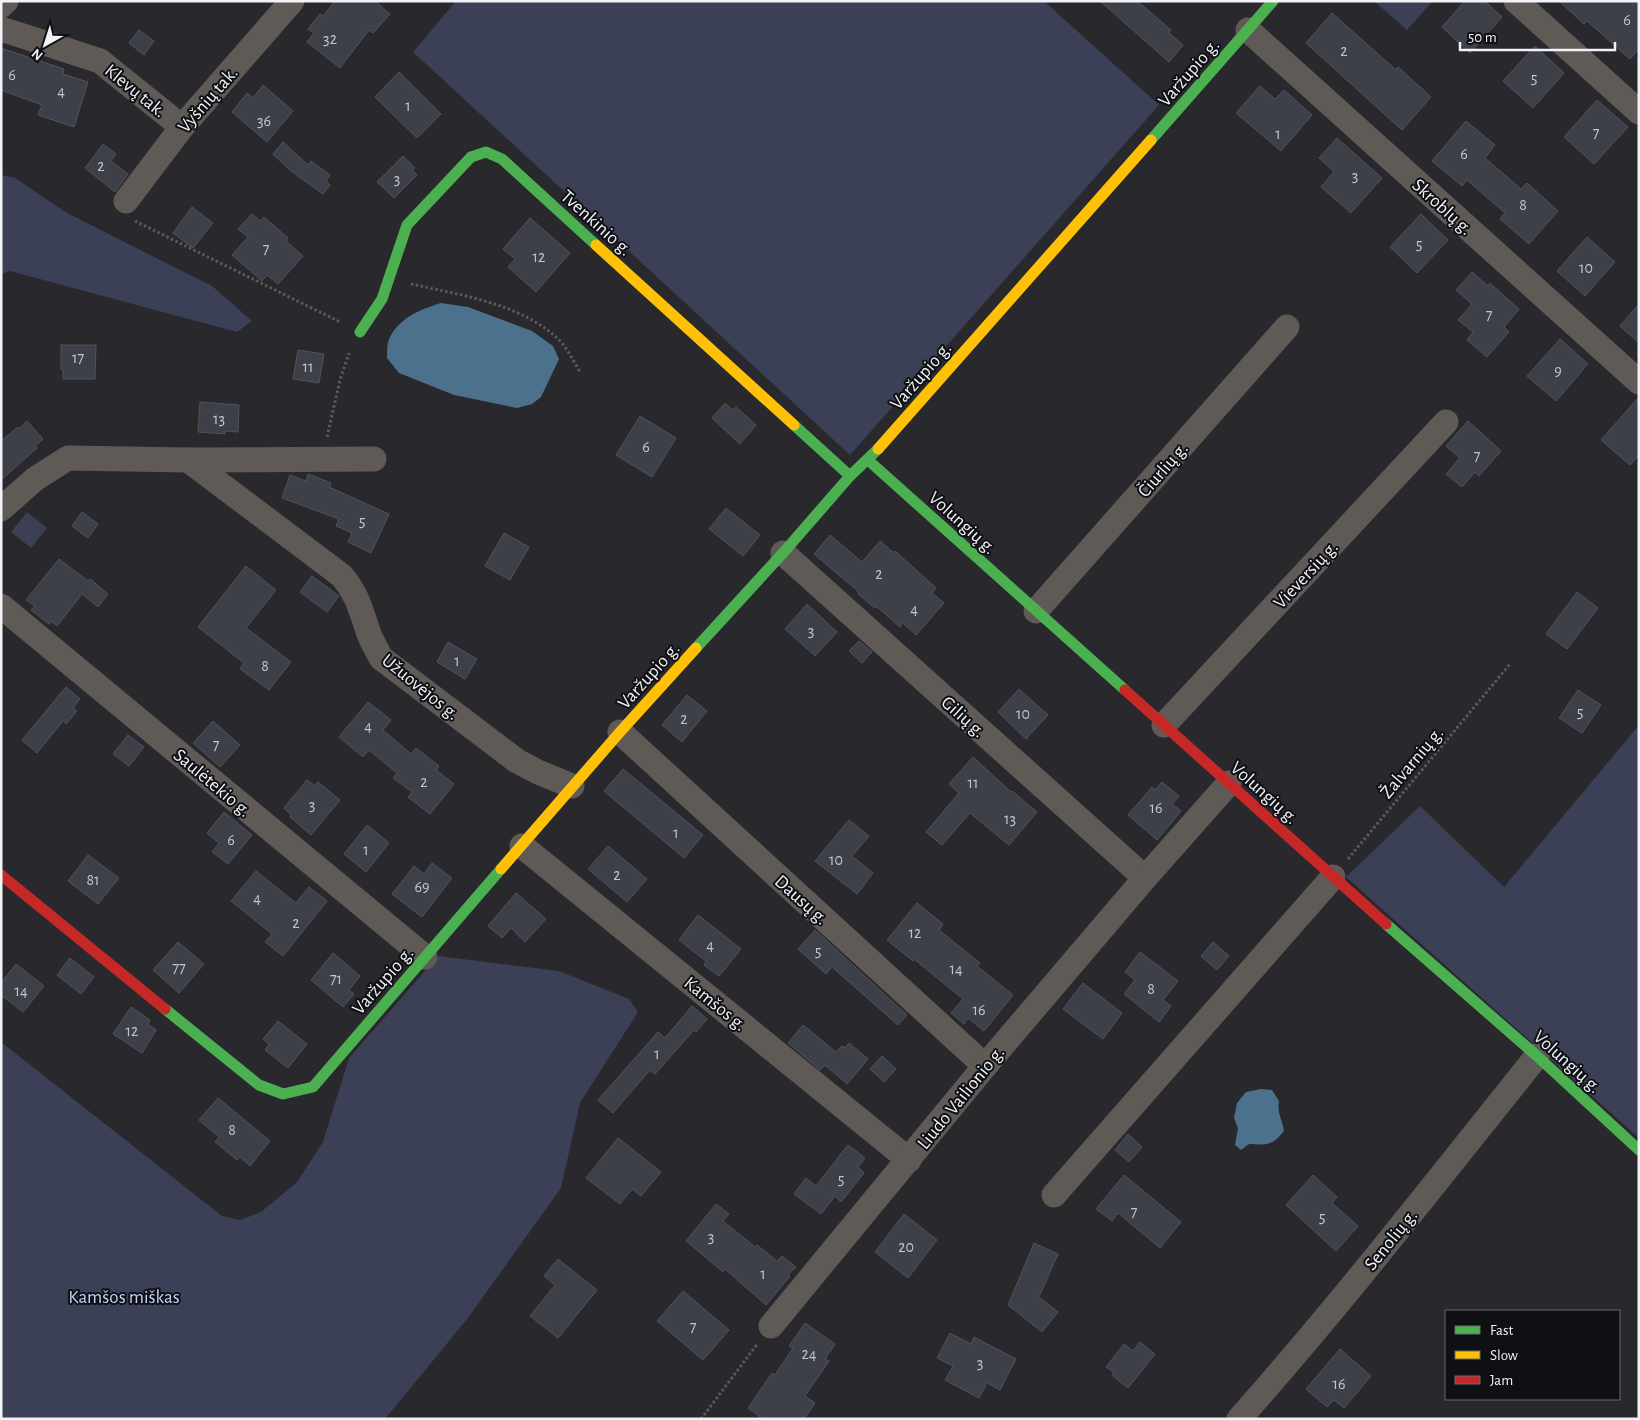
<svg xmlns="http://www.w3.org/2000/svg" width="1640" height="1420" font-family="'Alegreya Sans',sans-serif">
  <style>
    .green { fill: #3b4056 }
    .water { fill: #4b718c }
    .building { fill: #3e4049; stroke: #525357 }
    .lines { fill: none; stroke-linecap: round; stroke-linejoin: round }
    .path { stroke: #5c5959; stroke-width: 3; stroke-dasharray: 2.5 2.5; stroke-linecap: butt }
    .street { stroke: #605a57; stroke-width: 25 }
    .fast { stroke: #4caf50; stroke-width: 11 }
    .slow { stroke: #ffc107; stroke-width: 11 }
    .jam { stroke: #c62828; stroke-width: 11 }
    .labels { text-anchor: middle; stroke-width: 4; stroke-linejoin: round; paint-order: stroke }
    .number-label { font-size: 16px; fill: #c4c6cc }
    .street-label { font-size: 19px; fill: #f1f3f8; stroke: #0f1014 }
    .park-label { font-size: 19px; fill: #c6d2fa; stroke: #0f1014 }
  </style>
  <rect width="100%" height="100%" fill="#28282d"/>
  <g class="green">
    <path d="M456,1H1044L1159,105L850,455L413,52Z"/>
    <path d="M1374,1H1433L1407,30Z"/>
    <path d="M1,175L15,178L67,213L212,286L252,321L237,332L10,271L1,274Z"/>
    <path d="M27,512L47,528L31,548L11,532Z"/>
    <path d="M1639,725V1138L1346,877L1420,806L1504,887Z"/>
    <path d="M438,956L559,971L629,999L638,1012L580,1103L561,1188L468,1318L385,1419H1V1042L222,1216L240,1220L261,1212L297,1182L323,1142L349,1058Z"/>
  </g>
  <g class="water">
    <path d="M441,303L468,307L532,331L553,346L559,359L541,397L532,404L517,408L454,395L399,373L387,358C387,353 387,347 388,342C396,319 419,310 441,303Z"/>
    <path d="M1261,1089L1272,1090L1279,1101C1277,1114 1282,1118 1284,1131C1272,1146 1267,1145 1249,1144L1241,1150L1235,1145L1238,1128L1234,1118L1237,1103L1246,1092Z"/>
  </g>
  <g class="building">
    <path d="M335,1H375L390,14L373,33L369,30L340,68L307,42L314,33L308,29L320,14L323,16Z"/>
    <path d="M1100,1H1137L1171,30L1168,32L1183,45L1169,62Z"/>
    <path d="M1465,1H1485L1502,17L1470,53L1442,27Z"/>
    <path d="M1559,1H1639V49L1630,59L1587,21L1584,24Z"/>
    <path d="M1332,13L1396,70L1398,67L1431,97L1402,130L1306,43Z"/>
    <path d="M139,30L154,41L144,55L129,43Z"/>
    <path d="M1535,46L1564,73L1533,108L1503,81Z"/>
    <path d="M1,48L64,69L63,74L88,82L74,127L38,115L42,105L1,90Z"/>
    <path d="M399,72L441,114L417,138L375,97Z"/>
    <path d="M263,85L293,111L267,142L232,112L247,93L253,98Z"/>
    <path d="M1260,86L1275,99L1284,90L1312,115L1281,151L1236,113Z"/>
    <path d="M1597,100L1628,127L1594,164L1564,137Z"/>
    <path d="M1466,121L1495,145L1485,158L1521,189L1527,183L1558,211L1529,244L1500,219L1505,213L1467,180L1462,186L1432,161Z"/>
    <path d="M1337,138L1382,178L1351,213L1321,187L1334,172L1319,158Z"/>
    <path d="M283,142L308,165L311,161L330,175L326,181L330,185L323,194L291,171L273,154Z"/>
    <path d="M103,144L116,154L111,161L128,174L115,192L85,168Z"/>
    <path d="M403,156L415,168L412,170L417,175L394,198L377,182Z"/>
    <path d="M192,207L213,223L193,248L173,233Z"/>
    <path d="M252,214L260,221L264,217L288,238L286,241L303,256L278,284L267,275L262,281L232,255L248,237L238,229Z"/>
    <path d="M1421,214L1448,240L1417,273L1390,247Z"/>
    <path d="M530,218L570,253L536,292L508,267L515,259L503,249Z"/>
    <path d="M1587,237L1615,262L1585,296L1557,271Z"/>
    <path d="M1472,272L1488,286L1490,283L1519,309L1504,327L1509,332L1487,357L1467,340L1473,332L1458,320L1472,304L1456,290Z"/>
    <path d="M1639,304V343L1620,326Z"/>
    <path d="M1560,339L1588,364L1556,401L1527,376Z"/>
    <path d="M61,345H96L95,379H63V370L61,369Z"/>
    <path d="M298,350L324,354L319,383L293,379Z"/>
    <path d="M1639,397V455L1630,465L1601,440Z"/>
    <path d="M200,402L239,405L238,432L225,431V434L198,432Z"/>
    <path d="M725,403L733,410L736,407L756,425L740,444L712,418Z"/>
    <path d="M640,416L676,438L652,477L616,455Z"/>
    <path d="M27,421L43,439L35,446L37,448L1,480V441L18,427L19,429Z"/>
    <path d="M1468,421L1501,451L1479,476L1475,472L1462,487L1446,474L1460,458L1446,446Z"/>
    <path d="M308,474L331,483L329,487L389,514L371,553L348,542L352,533L336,526L339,519L282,498L290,475L306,481Z"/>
    <path d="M726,508L760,535L743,556L709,529Z"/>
    <path d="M82,512L98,524L88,538L72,526Z"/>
    <path d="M504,533L529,547L510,580L485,566Z"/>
    <path d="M830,535L862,562L880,541L894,553L895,551L936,588L932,593L944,603L916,635L903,623L900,627L876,606L875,608L858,594L859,592L814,554Z"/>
    <path d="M59,559L88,581L90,579L108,594L98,607L82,594L57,626L51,621L49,624L31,610L35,606L26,600Z"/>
    <path d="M246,566L276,590L246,628L291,662L269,690L240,669L244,663L198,627Z"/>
    <path d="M312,576L339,596L327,612L300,592Z"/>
    <path d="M1577,592L1598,608L1567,649L1546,634Z"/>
    <path d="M807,604L837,632L815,656L785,629Z"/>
    <path d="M859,641L872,652L862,663L849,651Z"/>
    <path d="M448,642L477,659L465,679L437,662Z"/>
    <path d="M66,687L80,699L73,708L77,711L66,724L63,721L37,753L22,740Z"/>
    <path d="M1019,689L1048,715L1026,739L998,712Z"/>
    <path d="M1578,690L1601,705L1582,733L1559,718Z"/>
    <path d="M687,695L707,711L682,742L662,725Z"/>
    <path d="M368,702L391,720L383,730L411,754L416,748L439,766L436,770L454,784L430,814L408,797L412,792L393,778L397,773L369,750L363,757L339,737Z"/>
    <path d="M213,721L240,745L220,767L193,743Z"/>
    <path d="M128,735L144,747L129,766L113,754Z"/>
    <path d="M973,757L1011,792L1012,791L1037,812L1009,845L970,813L942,845L926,832L959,793L949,784Z"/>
    <path d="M623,769L703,835L684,858L604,791Z"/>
    <path d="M307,780L315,786L318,782L340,800L311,835L290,817L291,815L284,808Z"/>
    <path d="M1162,782L1179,796L1172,804L1181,811L1157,840L1128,815L1152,787L1155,790Z"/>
    <path d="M224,812L252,835L228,864L212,852L219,843L207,833Z"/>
    <path d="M849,820L869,836L852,856L873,873L857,894L815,861Z"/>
    <path d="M367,825L389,843L366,872L344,854Z"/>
    <path d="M608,846L647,879L627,902L588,869Z"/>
    <path d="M88,855L119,878L98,904L68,881Z"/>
    <path d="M432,863L452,878L422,917L392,894L414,866L424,874Z"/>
    <path d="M256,871L296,903L309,887L327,901L283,956L265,942L272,934L231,901Z"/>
    <path d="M516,893L546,919L525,942L511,928L502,938L488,926Z"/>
    <path d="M917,903L943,924L939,930L980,963L977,966L1013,995L984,1031L968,1018L964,1024L951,1013L963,999L914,959L913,961L887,940Z"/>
    <path d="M698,915L741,949L719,976L704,965L706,961L679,940Z"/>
    <path d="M815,930L907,1015L898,1025L832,967L826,974L798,949Z"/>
    <path d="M178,942L204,964L179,993L153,970Z"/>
    <path d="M1213,942L1229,956L1217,970L1201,956Z"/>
    <path d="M1140,952L1178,981L1163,1000L1171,1006L1159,1022L1124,994L1135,980L1125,972Z"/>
    <path d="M333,953L360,976L349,990L354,994L343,1007L311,980Z"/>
    <path d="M70,958L94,977L81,994L57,975Z"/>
    <path d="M16,964L44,986L23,1012L1,995V983Z"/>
    <path d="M1083,983L1122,1013L1103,1039L1063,1009Z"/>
    <path d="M692,1006L707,1019L696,1032L694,1030L655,1074L650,1070L613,1113L598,1100L658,1032L665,1038Z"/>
    <path d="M131,1007L150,1020L148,1024L156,1030L142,1053L113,1034Z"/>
    <path d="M278,1021L307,1044L288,1068L265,1050L269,1044L263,1039Z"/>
    <path d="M803,1025L836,1052L842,1046L845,1048L849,1043L868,1059L847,1084L825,1065L820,1070L788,1043Z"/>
    <path d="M882,1056L896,1069L884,1082L870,1069Z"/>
    <path d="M218,1098L270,1141L250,1166L240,1157L237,1160L215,1142L219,1137L199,1120Z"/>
    <path d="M1128,1134L1142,1147L1129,1162L1115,1150Z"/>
    <path d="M618,1138L661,1172L641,1196L632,1189L620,1204L586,1178Z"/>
    <path d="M848,1145L865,1158L858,1167L864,1173L841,1202L835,1196L821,1214L794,1194L806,1178L816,1186Z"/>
    <path d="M1124,1175L1181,1222L1160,1248L1118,1213L1112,1221L1096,1209Z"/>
    <path d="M1313,1175L1337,1197L1332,1203L1358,1226L1336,1251L1286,1205Z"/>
    <path d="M716,1204L729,1214L723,1221L755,1247L757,1245L777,1261L782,1256L796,1267L788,1275L790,1276L766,1305L725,1269L723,1272L686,1241Z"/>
    <path d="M904,1214L937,1240L908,1278L875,1252Z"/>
    <path d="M1034,1243L1058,1254L1039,1297L1058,1312L1042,1332L1008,1305Z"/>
    <path d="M558,1259L597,1290L558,1338L530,1316L555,1285L544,1276Z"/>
    <path d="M683,1291L729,1330L703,1360L657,1321Z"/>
    <path d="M805,1323L835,1344L825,1359L829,1361L805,1396L815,1403L804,1419H763L748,1408L772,1373L775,1375L793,1348L789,1346Z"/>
    <path d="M950,1333L971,1344L974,1337L1016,1359L1000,1390L987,1383L979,1398L945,1380L953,1366L937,1358Z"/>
    <path d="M1140,1342L1155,1354L1128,1388L1112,1375L1114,1372L1106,1367L1124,1344L1133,1351Z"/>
    <path d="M1340,1349L1371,1376L1344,1408L1334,1400L1327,1407L1306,1389Z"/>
  </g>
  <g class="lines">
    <g class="path">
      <path d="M135,221L340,322"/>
      <path d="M411,284C460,295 518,303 556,337C565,344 574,362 580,372"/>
      <path d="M327,437L340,380L349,353"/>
      <path d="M1348,859L1510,664"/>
      <path d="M701,1419L758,1343"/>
    </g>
    <g class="street">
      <path d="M1516,1L1639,112"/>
      <path d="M1,6L6,1"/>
      <path d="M1,29L100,61L182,127"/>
      <path d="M1248,30L1639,382"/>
      <path d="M126,201L182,127L292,1"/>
      <path d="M188,460L342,576C358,595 361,611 369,634C372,642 377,650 381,658L517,761L538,772L572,786"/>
      <path d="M1,509L35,479L68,458L188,460L374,459"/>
      <path d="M783,553L1145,878"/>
      <path d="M1,606L425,957"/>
      <path d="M1036,611L1287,327"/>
      <path d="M1164,725L1446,422"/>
      <path d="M620,732L985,1066"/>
      <path d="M522,846L909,1160"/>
      <path d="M1054,1195L1333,877"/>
      <path d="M771,1326L985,1066L1145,878L1229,783"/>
      <path d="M1239,1419C1343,1302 1439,1178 1537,1056"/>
    </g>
    <g class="fast">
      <path d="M1151,140L1273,1"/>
      <path d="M360,332L382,299L407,225L471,157L486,152L502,159L596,245"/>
      <path d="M794,425L850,476"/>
      <path d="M868,460L1125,690"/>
      <path d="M696,648L783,553L850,476L878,449"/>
      <path d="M1386,924L1537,1056L1639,1150"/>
      <path d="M165,1009L259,1085L283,1094L313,1087L501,869"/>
    </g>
    <g class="slow">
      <path d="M596,245L794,425"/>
      <path d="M878,449L1151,140"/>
      <path d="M501,869L620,732L696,648"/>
    </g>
    <g class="jam">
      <path d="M1125,690L1386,924"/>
      <path d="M1,875L165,1009"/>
    </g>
  </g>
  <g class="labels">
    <g class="number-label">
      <text x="1627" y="25">6</text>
      <text x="330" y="44">32</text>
      <text x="1344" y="56">2</text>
      <text x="12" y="80">6</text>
      <text x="1534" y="83">5</text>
      <text x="61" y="96">4</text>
      <text x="408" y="111">1</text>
      <text x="264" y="126">36</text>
      <text x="1596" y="138">7</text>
      <text x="1278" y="139">1</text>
      <text x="1464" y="159">6</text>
      <text x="101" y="171">2</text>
      <text x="1355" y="181">3</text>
      <text x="397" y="184">3</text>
      <text x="1523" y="210">8</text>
      <text x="1419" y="249">5</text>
      <text x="266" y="254">7</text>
      <text x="539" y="262">12</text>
      <text x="1586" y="273">10</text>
      <text x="1489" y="320">7</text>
      <text x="78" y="363">17</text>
      <text x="308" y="372">11</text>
      <text x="1558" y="376">9</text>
      <text x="219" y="424">13</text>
      <text x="646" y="452">6</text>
      <text x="1477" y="461">7</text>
      <text x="362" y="526">5</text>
      <text x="879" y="579">2</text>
      <text x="914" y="614">4</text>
      <text x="811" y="636">3</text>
      <text x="457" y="666">1</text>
      <text x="265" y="671">8</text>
      <text x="1580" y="717">5</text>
      <text x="1023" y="719">10</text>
      <text x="684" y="724">2</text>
      <text x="368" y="731">4</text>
      <text x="216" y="750">7</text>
      <text x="424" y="787">2</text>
      <text x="973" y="788">11</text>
      <text x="312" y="810">3</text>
      <text x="1156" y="813">16</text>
      <text x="1010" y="824">13</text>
      <text x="676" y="838">1</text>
      <text x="231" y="845">6</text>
      <text x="366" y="855">1</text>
      <text x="836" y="865">10</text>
      <text x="617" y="880">2</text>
      <text x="93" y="885">81</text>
      <text x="422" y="892">69</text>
      <text x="257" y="903">4</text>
      <text x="296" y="928">2</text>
      <text x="915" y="938">12</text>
      <text x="710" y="950">4</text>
      <text x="818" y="956">5</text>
      <text x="179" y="973">77</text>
      <text x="956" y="974">14</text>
      <text x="336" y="984">71</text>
      <text x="1151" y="994">8</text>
      <text x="21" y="996">14</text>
      <text x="979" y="1015">16</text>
      <text x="132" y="1036">12</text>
      <text x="657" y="1059">1</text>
      <text x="232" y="1135">8</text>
      <text x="841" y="1184">5</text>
      <text x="1134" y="1217">7</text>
      <text x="1322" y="1222">5</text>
      <text x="711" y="1242">3</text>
      <text x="906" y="1252">20</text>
      <text x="763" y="1279">1</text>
      <text x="693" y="1332">7</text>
      <text x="809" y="1359">24</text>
      <text x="980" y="1368">3</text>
      <text x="1339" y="1389">16</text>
    </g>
    <g class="street-label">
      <text transform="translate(1188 72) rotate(-49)" y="7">Varžupio g.</text>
      <text transform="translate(136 90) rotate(39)" y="7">Klevų tak.</text>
      <text transform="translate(207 99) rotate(-49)" y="7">Vyšnių tak.</text>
      <text transform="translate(1443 206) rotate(42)" y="7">Skroblų g.</text>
      <text transform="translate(597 222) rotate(42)" y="7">Tvenkinio g.</text>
      <text transform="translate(920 375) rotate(-49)" y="7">Varžupio g.</text>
      <text transform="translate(1162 469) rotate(-49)" y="7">Čiurlių g.</text>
      <text transform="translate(963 522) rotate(42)" y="7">Volungių g.</text>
      <text transform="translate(1305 574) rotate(-47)" y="7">Vieversių g.</text>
      <text transform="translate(648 675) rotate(-48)" y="7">Varžupio g.</text>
      <text transform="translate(421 686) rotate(39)" y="7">Užuovėjos g.</text>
      <text transform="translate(964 716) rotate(42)" y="7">Gilių g.</text>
      <text transform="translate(1411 762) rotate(-50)" y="7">Žalvarnių g.</text>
      <text transform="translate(213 782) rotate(40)" y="7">Saulėtekio g.</text>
      <text transform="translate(1265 792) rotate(42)" y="7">Volungių g.</text>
      <text transform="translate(802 899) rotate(42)" y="7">Dausų g.</text>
      <text transform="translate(382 980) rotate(-49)" y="7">Varžupio g.</text>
      <text transform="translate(716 1003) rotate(39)" y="7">Kamšos g.</text>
      <text transform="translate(1568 1061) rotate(42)" y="7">Volungių g.</text>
      <text transform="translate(960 1097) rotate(-51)" y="7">Liudo Vailionio g.</text>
      <text transform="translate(1390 1239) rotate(-51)" y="7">Senolių g.</text>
    </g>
    <g class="park-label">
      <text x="124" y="1303">Kamšos miškas</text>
    </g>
  </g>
  <rect width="1640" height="1420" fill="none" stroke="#f1f3f8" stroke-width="5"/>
  <rect x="1445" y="1310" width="175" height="90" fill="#0f1014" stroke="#696b6f"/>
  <rect x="1455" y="1326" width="25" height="8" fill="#4caf50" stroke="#696b6f"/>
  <text x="1490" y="1335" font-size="15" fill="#f1f3f8">Fast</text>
  <rect x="1455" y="1351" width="25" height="8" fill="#ffc107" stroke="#696b6f"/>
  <text x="1490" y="1360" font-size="15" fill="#f1f3f8">Slow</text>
  <rect x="1455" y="1376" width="25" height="8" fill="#c62828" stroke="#696b6f"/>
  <text x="1490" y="1385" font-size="15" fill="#f1f3f8">Jam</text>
  <g transform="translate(45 45) rotate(219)" stroke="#0f1014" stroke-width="4" paint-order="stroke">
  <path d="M0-4L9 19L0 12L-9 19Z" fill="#f1f3f8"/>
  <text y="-8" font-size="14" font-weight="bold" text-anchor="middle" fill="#f1f3f8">N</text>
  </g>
  <path d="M1460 42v8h155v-8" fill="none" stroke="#f1f3f8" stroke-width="2.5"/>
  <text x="1468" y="42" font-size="15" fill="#f1f3f8" stroke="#0f1014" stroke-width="4" paint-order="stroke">50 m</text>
</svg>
